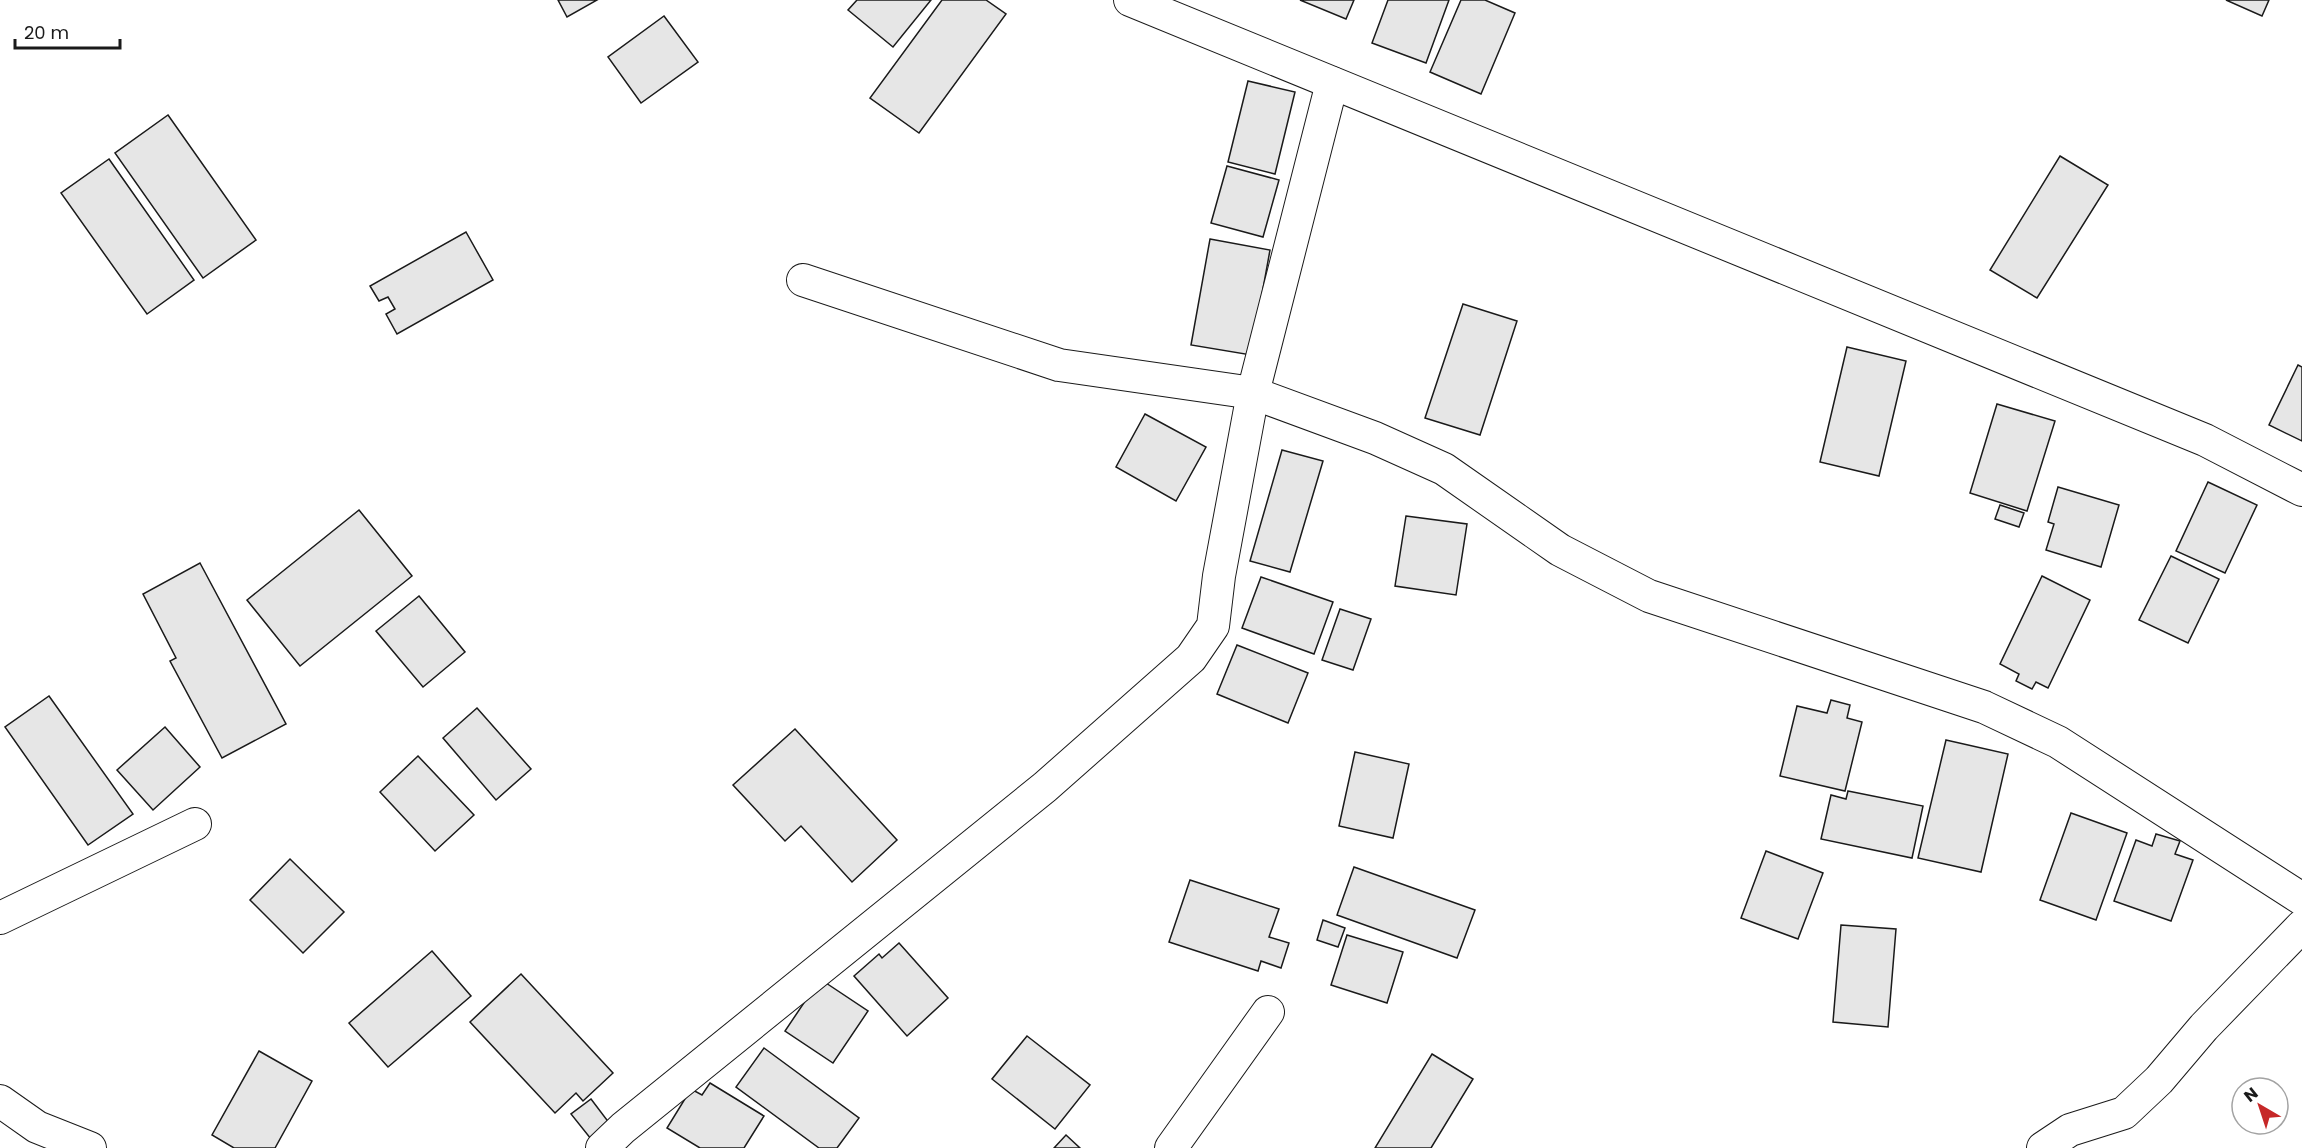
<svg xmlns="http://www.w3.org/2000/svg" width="2302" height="1148" font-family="Poppins,sans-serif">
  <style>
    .building { fill: #e6e6e6; stroke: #1a1a1a; stroke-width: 1.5 }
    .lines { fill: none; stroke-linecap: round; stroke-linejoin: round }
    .street-casing { stroke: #1a1a1a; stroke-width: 34 }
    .street { stroke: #fff; stroke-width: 32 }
  </style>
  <rect width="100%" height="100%" fill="#fff"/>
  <g class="building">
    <path d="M558,0H597L567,17Z"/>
    <path d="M857,0H931L893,47L848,10Z"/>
    <path d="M942,0H986L1006,14L919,133L870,98Z"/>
    <path d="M1300,0H1354L1346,19Z"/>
    <path d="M1388,0H1449L1426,63L1372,43Z"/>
    <path d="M1461,0H1485L1515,13L1481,94L1430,72Z"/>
    <path d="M2226,0H2269L2262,16Z"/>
    <path d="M664,16L698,62L641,103L608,57Z"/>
    <path d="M1248,81L1295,92L1275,174L1228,162Z"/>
    <path d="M168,115L256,240L203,278L115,153Z"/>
    <path d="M2060,156L2108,185L2037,298L1990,270Z"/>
    <path d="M109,159L194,280L147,314L61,193Z"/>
    <path d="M1227,166L1279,180L1263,237L1211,223Z"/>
    <path d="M466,232L493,280L397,334L386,314L395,309L388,297L379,301L370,286Z"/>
    <path d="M1210,239L1270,250L1251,355L1191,345Z"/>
    <path d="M1463,304L1517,321L1480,435L1425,418Z"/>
    <path d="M1847,347L1906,361L1879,476L1820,462Z"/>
    <path d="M2298,365L2302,367V441L2269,425Z"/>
    <path d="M1997,404L2055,421L2027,511L1970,493Z"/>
    <path d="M1145,414L1206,447L1176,501L1116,467Z"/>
    <path d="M1282,450L1323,461L1290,572L1250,561Z"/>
    <path d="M2208,482L2257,505L2225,573L2176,551Z"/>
    <path d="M2058,487L2119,505L2101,567L2046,550L2054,524L2048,522Z"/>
    <path d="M2000,505L2024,513L2019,527L1995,519Z"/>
    <path d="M359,510L412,576L300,666L247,600Z"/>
    <path d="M1406,516L1467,524L1456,595L1395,586Z"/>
    <path d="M2171,556L2219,579L2188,643L2139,620Z"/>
    <path d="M200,563L286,724L222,758L170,661L176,658L143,594Z"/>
    <path d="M2042,576L2090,600L2048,688L2036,682L2032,689L2016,681L2019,674L2000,664Z"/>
    <path d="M1261,577L1333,602L1314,654L1242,628Z"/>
    <path d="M419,596L465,652L423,687L376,631Z"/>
    <path d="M1340,609L1371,619L1353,670L1322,660Z"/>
    <path d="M1237,645L1308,673L1288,723L1217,694Z"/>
    <path d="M49,696L133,814L88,845L5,727Z"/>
    <path d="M1831,700L1850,705L1847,718L1862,722L1845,791L1780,776L1797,706L1827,713Z"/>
    <path d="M477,708L531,769L496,800L443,738Z"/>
    <path d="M165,727L200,767L153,810L117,770Z"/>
    <path d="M795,729L897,840L852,882L801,826L785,841L733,785Z"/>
    <path d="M1946,740L2008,754L1981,872L1918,858Z"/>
    <path d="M1355,752L1409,764L1393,838L1339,826Z"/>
    <path d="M418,756L474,815L435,851L380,792Z"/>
    <path d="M1848,791L1923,806L1912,858L1821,839L1831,795L1846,799Z"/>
    <path d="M2071,813L2127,833L2096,920L2040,900Z"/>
    <path d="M2156,834L2180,841L2175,854L2193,860L2171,921L2114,901L2136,840L2152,846Z"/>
    <path d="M1766,851L1823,873L1798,939L1741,918Z"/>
    <path d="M290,859L344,912L303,953L250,900Z"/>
    <path d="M1354,867L1475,910L1457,958L1337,915Z"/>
    <path d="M1190,880L1279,909L1269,937L1289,943L1281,968L1261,961L1258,971L1169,942Z"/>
    <path d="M1323,920L1345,928L1338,947L1317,940Z"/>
    <path d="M1841,925L1896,929L1888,1027L1833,1022Z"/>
    <path d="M1347,935L1403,952L1387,1003L1331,985Z"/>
    <path d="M899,943L948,998L907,1036L854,976L879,954L882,958Z"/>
    <path d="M432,951L471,996L388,1067L349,1023Z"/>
    <path d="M521,974L613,1073L583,1101L576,1093L555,1113L470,1022Z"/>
    <path d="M820,979L868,1011L833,1063L785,1031Z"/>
    <path d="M1027,1036L1090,1085L1055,1129L992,1079Z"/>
    <path d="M764,1048L859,1118L837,1148H819L736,1087Z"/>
    <path d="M259,1051L312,1081L275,1148H234L212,1135Z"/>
    <path d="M1432,1054L1473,1079L1431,1148H1375Z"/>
    <path d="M710,1083L764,1116L744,1148H700L667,1128L691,1089L702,1095Z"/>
    <path d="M591,1099L610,1124L591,1139L571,1114Z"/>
    <path d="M1066,1135L1080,1148H1054Z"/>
  </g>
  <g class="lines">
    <defs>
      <g id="street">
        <path d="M1130,0L2205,440L2302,490"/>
        <path d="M803,280L1059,365L1253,393L1375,438L1444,469L1560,550L1649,596L1984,707L2058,742L2302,899"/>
        <path d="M0,918L195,824"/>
        <path d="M0,1101L37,1127L90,1148"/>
        <path d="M602,1148L623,1128L1045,787L1191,658L1213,626L1219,576L1253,393L1332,83"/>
        <path d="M1171,1148L1268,1012"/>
        <path d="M2043,1148L2070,1130L2124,1113L2159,1080L2204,1027L2302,926"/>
      </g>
    </defs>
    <use href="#street" class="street-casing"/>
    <use href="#street" class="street"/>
  </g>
  <g transform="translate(2260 1106) rotate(321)"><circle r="28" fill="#ffffff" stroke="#a3a3a3" stroke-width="1.5"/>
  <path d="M0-4.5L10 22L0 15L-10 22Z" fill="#c62828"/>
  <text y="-9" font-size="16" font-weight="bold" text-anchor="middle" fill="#1a1a1a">N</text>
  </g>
  <path d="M15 39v9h105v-9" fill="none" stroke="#1a1a1a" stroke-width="3"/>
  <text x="24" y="39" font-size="18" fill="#1a1a1a" stroke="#ffffff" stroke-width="4.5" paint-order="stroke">20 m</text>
</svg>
